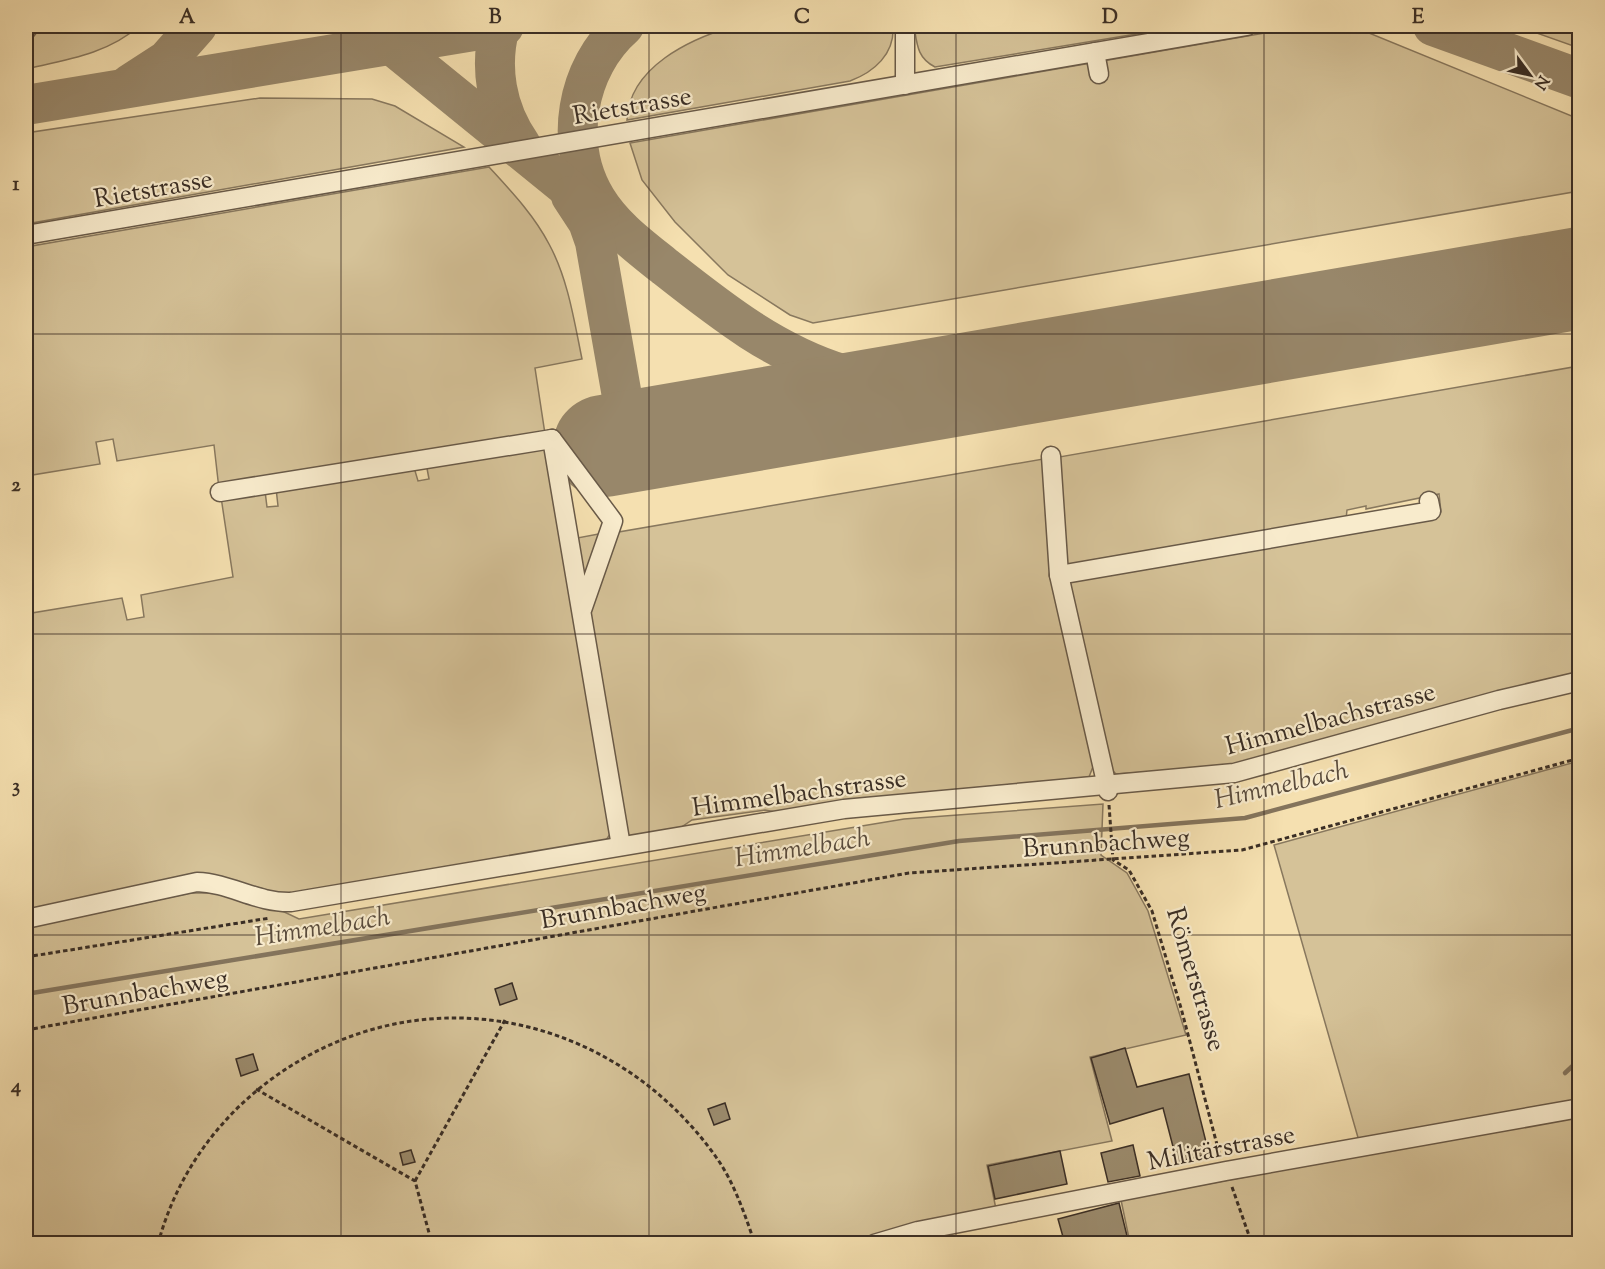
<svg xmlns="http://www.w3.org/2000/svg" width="1605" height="1269" font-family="'Sorts Mill Goudy',serif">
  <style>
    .green { fill: #d5c298; stroke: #88785e; stroke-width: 1.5 }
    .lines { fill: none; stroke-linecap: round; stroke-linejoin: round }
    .stream { stroke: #84745c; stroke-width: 4.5 }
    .taxiway { stroke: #98876a; stroke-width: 40 }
    .runway { stroke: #98876a; stroke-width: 102 }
    .building { fill: #9b8b6d; stroke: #3a2e25; stroke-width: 1.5 }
    .minor-casing { stroke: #695a48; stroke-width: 21 }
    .path { stroke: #3a2e25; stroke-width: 3; stroke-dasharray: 4.5 3; stroke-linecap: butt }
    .minor { stroke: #f8ebcc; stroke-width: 18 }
    .grid { fill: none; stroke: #3a2e25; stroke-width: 1.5; stroke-opacity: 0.55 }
    .labels { text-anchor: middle; stroke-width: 4.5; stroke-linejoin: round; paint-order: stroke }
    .street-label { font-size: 26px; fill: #3a2e25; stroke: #f8ebcc }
    .water-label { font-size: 27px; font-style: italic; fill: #594b3c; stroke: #f8ebcc }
    .neatline { fill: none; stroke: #3a2e25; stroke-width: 2 }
    .grid-label { font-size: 20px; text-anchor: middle; font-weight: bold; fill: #3a2e25 }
  </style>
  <rect width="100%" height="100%" fill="#f5e0b0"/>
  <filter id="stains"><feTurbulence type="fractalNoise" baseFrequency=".00333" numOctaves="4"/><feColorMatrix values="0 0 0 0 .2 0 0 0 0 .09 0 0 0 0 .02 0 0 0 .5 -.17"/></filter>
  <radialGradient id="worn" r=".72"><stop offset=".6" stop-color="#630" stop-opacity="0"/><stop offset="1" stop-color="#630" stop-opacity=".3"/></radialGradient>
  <g class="green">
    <path d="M42,26H139C108,54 65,60 26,69V46Z"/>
    <path d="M734,26H893C895,54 874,72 850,81L627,120C629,67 690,39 734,26Z"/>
    <path d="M914,26H1185L935,67C917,58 917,44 914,26Z"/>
    <path d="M1305,26H1352L1579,119V191L813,323L790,315L728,275L675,222L642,180L630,143Z"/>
    <path d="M1517,26H1579V48Z"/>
    <path d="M260,98L372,99L395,106L464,147L26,224V133Z"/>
    <path d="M489,167C511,191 534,215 549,244C568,279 574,320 582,359L535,368L545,434L219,489L214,445L117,461L113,439L96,442L100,464L26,476V247Z"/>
    <path d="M1579,366V674L1232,766L1116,774L1109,767L1068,579L1075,576L1441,512L1439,494L1366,509V506L1347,510L1346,519L1065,569L1059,457Z"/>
    <path d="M548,443L615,827L604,843L304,893L281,894L221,877L26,913V614L122,598L127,620L144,617L141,595L233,577L221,497L265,491L267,507L278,506L276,488L413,464L418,481L429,479L426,463Z"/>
    <path d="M1043,459L1094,764L1089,777L867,798L781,813L765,810L692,820L677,830L629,839L588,623L613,533Z"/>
    <path d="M604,533L582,597L577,538Z"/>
    <path d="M1579,761V1243H1130L1121,1200L1363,1155L1274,845Z"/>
    <path d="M1103,804L1101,855L1127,873L1148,911L1186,1035L1090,1057L1112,1141L987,1165L996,1209L938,1221L940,1243H26V928L190,893H220L247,904L278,909L299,919L904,819Z"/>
  </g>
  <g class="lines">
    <g class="stream">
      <path d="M26,994L959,841L1245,818L1580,728"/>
      <path d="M1565,1073L1580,1059"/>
    </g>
    <g class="taxiway">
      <path d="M500,26C489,67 496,110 521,145"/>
      <path d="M624,26C576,68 563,144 596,199C613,227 639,246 664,266C721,311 775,354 845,375C893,389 937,388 984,381"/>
      <path d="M1433,26L1580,79"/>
      <path d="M377,33L600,214"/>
      <path d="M130,84L167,60L197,26"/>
      <path d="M26,105L504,26"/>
      <path d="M571,196L588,222L595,242L630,442"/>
    </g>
    <path class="runway" d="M604,446L1580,278"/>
  </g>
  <g class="building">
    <path d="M512,983L517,999L500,1005L495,989Z"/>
    <path d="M1125,1048L1137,1087L1189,1074L1209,1154L1177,1162L1163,1108L1110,1124L1091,1058Z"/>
    <path d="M253,1054L258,1070L241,1076L236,1059Z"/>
    <path d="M725,1103L730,1119L714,1125L708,1109Z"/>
    <path d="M1133,1145L1140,1176L1108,1182L1101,1153Z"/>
    <path d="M411,1150L415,1162L403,1165L400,1153Z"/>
    <path d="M1060,1151L1067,1184L995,1199L988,1166Z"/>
    <path d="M1119,1203L1128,1240L1113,1244H1065L1058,1219Z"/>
  </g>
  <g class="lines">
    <defs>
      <g id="minor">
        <path d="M905,26V85"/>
        <path d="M26,30L29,26"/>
        <path d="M1095,52L1099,74"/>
        <path d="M26,235L1247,26"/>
        <path d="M1051,456L1059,575L1108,791"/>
        <path d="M220,492L552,439"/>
        <path d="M1059,575L1431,511L1429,501"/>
        <path d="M582,610L613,521L552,439L621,846"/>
        <path d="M26,919L197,882C230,883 257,903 291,902L844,809L1234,773L1499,700L1580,681"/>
        <path d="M874,1244L918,1231L1226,1171L1580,1108"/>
      </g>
    </defs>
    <use href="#minor" class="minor-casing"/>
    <g class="path">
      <path d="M1109,805L1113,860L1129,870L1152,911L1181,1008L1220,1156"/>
      <path d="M26,957L270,918"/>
      <path d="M26,1030L909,873L1242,850L1580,758"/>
      <path d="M256,1089L415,1181L432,1244"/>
      <path d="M415,1181L505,1020"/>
      <path d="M1232,1187L1252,1244"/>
      <path d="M158,1244C177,1172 222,1112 283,1071C429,973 616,1016 716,1157C734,1182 745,1215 755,1244"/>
    </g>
    <use href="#minor" class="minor"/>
  </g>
  <path class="grid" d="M341,26V1244M649,26V1244M956,26V1244M1264,26V1244M26,334H1580M26,634H1580M26,935H1580"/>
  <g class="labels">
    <g class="street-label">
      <text transform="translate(632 105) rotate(-10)" y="9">Rietstrasse</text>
      <text transform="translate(153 188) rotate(-10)" y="9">Rietstrasse</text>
      <text transform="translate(1330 718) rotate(-15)" y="9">Himmelbachstrasse</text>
      <text transform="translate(799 792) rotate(-8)" y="9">Himmelbachstrasse</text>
      <text transform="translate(1106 842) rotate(-4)" y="9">Brunnbachweg</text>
      <text transform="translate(623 905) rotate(-10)" y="9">Brunnbachweg</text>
      <text transform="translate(1197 979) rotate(73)" y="9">Römerstrasse</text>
      <text transform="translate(145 991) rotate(-10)" y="9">Brunnbachweg</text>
      <text transform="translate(1221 1147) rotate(-11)" y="9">Militärstrasse</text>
    </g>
    <g class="water-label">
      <text transform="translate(1281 784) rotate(-13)" y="9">Himmelbach</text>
      <text transform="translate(802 847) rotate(-9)" y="9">Himmelbach</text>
      <text transform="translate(322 926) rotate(-9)" y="9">Himmelbach</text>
    </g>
  </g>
  <rect width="1605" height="1269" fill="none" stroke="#f5e0b0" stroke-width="66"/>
  <g transform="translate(1530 75) rotate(123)" stroke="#f8ebcc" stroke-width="4.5" paint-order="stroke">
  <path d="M0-4.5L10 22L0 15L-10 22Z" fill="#3a2e25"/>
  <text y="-9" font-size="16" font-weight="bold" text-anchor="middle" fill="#3a2e25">N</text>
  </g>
  <rect x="33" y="33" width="1539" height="1203" class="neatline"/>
  <g class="grid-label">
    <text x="187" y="23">A</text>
    <text x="495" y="23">B</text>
    <text x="802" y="23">C</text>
    <text x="1110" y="23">D</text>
    <text x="1418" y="23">E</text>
    <text x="16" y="190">1</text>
    <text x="16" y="491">2</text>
    <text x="16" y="792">3</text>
    <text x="16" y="1092">4</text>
  </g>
  <rect width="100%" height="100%" filter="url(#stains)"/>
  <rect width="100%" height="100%" fill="url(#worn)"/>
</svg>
